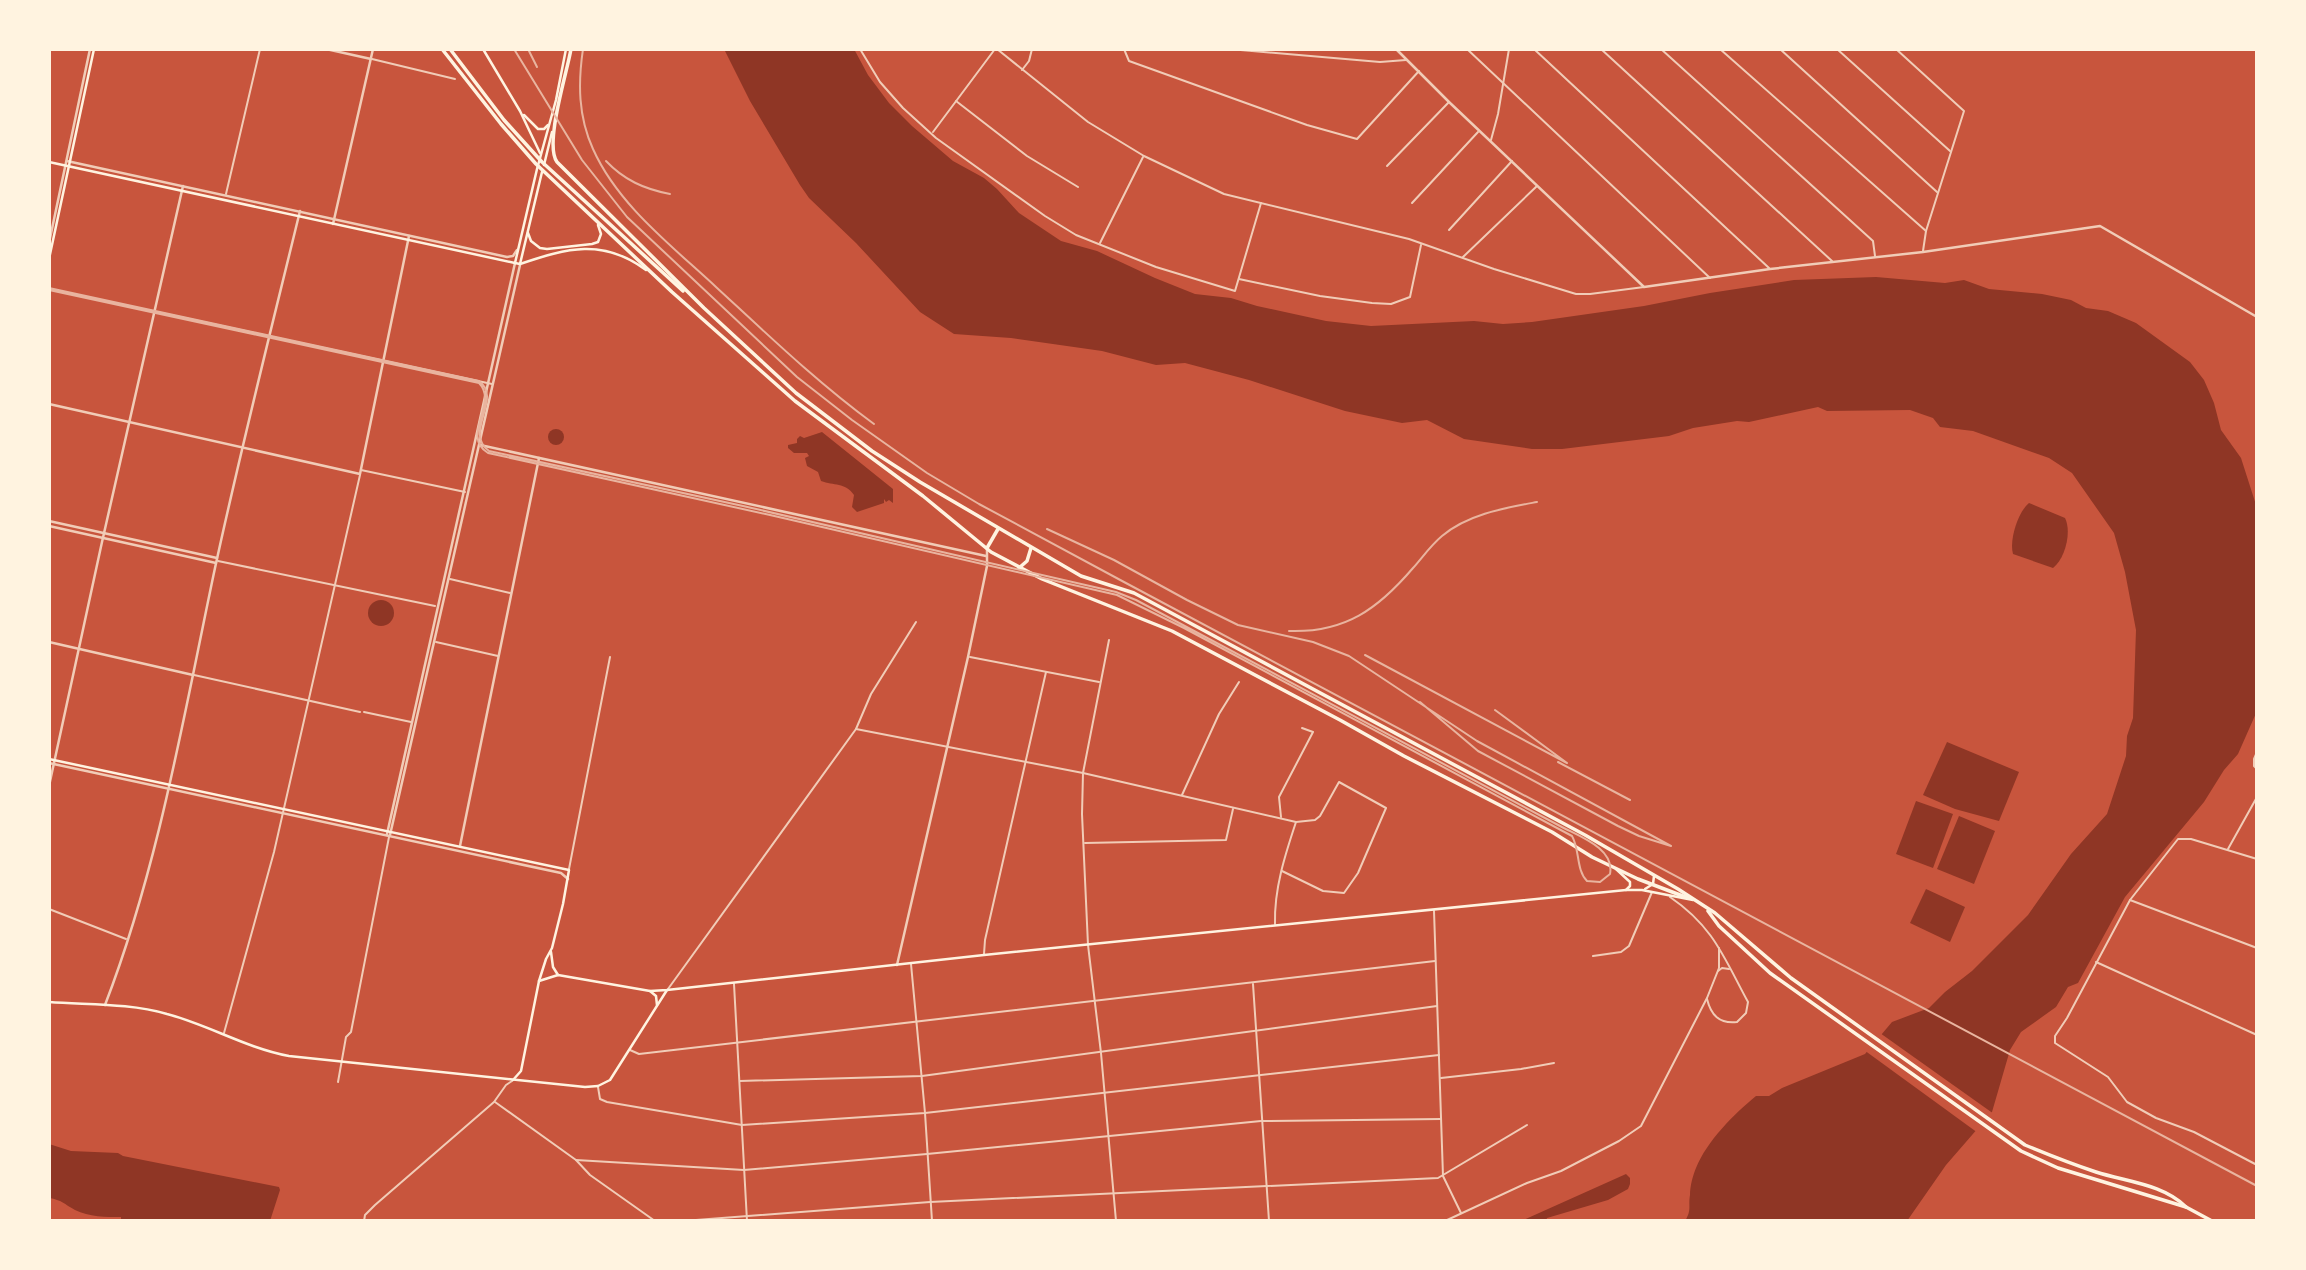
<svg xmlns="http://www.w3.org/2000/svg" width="2306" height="1270" font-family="'Golos Text',sans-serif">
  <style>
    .water { fill: #8f3625 }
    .pier { fill: #c8553d }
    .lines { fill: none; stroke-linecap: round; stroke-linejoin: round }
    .pedestrian { stroke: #f1ccb7; stroke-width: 2 }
    .minor { stroke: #f1ccb7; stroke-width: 2 }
    .tertiary { stroke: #f1ccb7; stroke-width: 2.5 }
    .secondary { stroke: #fff3e0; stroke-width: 2.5 }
    .primary { stroke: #fff3e0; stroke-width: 3.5 }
    .tram { stroke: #e9b49f; stroke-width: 2 }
    .rail { stroke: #e9b49f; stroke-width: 2 }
  </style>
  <rect width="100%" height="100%" fill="#c8553d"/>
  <g class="water">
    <path d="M724,49H854L868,75L889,103L912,126L953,161L984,178L997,189L1019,213L1061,241L1097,251L1155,278L1195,294L1231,298L1257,306L1326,321L1371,326L1474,321L1503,324L1532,322L1644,306L1710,293L1794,280L1876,277L1945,283L1964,280L1989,289L2042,294L2071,300L2086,308L2108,311L2136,323L2190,362L2204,380L2214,403L2221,430L2241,458L2257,508V711L2238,754L2224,770L2204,802L2125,897L2078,983L2068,987L2056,1007L2021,1032L2010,1050L1992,1112L1946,1165L1907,1221H1685C1692,1209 1688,1207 1690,1195C1690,1186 1693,1175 1696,1168C1707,1141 1734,1114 1756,1096H1769L1782,1088L1865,1054L1892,1022L1929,1008L1945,992L1972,971L2028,915L2071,854L2107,814L2126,756L2127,736L2133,718L2136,630L2125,572L2114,533L2072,473L2049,458L1973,431L1940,427L1933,418L1910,410L1827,411L1818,407L1749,422L1737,421L1693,428L1669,436L1562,449H1532L1464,439L1427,420L1402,423L1345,411L1249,380L1185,363L1156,365L1102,351L1011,338L954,334L920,312L856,243L809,198L800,185L750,101Z"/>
    <circle cx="556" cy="437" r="8"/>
    <path d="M822,432L893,489V503L889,500L886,502L884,499V503L857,512L852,507L854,495C845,482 834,486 821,481L818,472L807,466L805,458L809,456L807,453H794L788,448V445L797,443V439L800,436L804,438Z"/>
    <path d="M2029,503L2065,518C2072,532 2065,559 2053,568L2013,554C2009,540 2018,512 2029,503Z"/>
    <circle cx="381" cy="613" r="13"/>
    <path d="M1947,742L2019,772L1999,821L1955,809L1923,795Z"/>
    <path d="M1916,801L1953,814L1933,868L1896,854Z"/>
    <path d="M1959,816L1995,831L1974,884L1937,869Z"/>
    <path d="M1926,889L1965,907L1950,942L1910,923Z"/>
    <path d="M49,1144L71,1151L118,1153L123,1156L279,1187L280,1190L270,1221H121V1217C106,1217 89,1217 75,1210C64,1204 62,1200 49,1198Z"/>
    <path d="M1626,1174L1630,1178V1184L1628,1189L1608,1200L1547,1218L1546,1221H1521Z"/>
  </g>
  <path class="pier" d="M1880,1033L1994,1114L1985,1127L1978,1133L1864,1050Z"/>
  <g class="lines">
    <g class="pedestrian">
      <path d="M361,470L465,492"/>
      <path d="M218,561L435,606"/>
      <path d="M338,1082L346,1037L351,1032L389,837"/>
    </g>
    <g class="minor">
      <path d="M860,49L880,82L903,108L936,138L1045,216L1076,235L1156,267L1235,291L1261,203"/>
      <path d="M997,49L1088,122L1144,156L1224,194L1409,239L1494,269L1576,294H1590L1644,287"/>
      <path d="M1124,49L1129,61L1307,125L1357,139L1419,71"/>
      <path d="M1229,49L1380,62L1406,60"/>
      <path d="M1467,49L1710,278"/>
      <path d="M1534,49L1769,268"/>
      <path d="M1601,49L1832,261"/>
      <path d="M1661,49L1873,241L1875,256"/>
      <path d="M1720,49L1926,231"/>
      <path d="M1780,49L1937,192"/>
      <path d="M1837,49L1950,151"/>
      <path d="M1896,49L1964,111L1926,231L1923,251"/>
      <path d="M372,59L455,79"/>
      <path d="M1022,70L1029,61L1032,49"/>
      <path d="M956,101L1027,156L1078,187"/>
      <path d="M933,132L995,49"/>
      <path d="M1491,140L1498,114L1509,49"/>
      <path d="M1387,166L1449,102"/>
      <path d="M226,194L260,49"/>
      <path d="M1412,203L1478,132"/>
      <path d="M1449,230L1512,161"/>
      <path d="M1100,243L1143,157"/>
      <path d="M1463,257L1537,186"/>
      <path d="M1239,279L1320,296L1372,303L1391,304L1410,297L1421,245"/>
      <path d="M49,289L492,384"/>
      <path d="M450,579L510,593"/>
      <path d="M1109,640L1083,773L1082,814L1088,945L1101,1053L1116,1221"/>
      <path d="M436,642L498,656"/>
      <path d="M970,657L1099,682"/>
      <path d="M194,675L360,712"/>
      <path d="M364,712L411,722"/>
      <path d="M856,729L1083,773L1296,822L1315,820L1320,816L1339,782L1386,808L1358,873L1344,893L1323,891L1282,871"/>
      <path d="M2257,752L2254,759V766L2257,769"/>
      <path d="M1182,795L1219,714L1239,682"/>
      <path d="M1281,817L1279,797L1313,732L1302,728"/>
      <path d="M1085,843L1226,840L1233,809"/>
      <path d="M2228,849L2257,797"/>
      <path d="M2257,859L2191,839H2178L2130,900L2067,1018L2055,1036V1043L2108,1077L2127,1102L2156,1118L2194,1132L2257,1165"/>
      <path d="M569,869L610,657"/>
      <path d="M1670,897C1714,927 1724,958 1748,1002L1746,1013L1737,1022C1719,1024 1711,1015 1707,999"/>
      <path d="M2130,900L2257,948"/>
      <path d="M49,909L126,939"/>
      <path d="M1434,911L1443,1176L1461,1213"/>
      <path d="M1275,924C1274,889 1285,855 1296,822"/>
      <path d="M984,954L985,940L1046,672"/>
      <path d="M1593,956L1621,952L1629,946L1652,892"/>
      <path d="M2096,962L2257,1035"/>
      <path d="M911,964L925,1113L932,1221"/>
      <path d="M1718,971L1722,968L1729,969"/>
      <path d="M734,984L747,1221"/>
      <path d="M1253,984L1269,1221"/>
      <path d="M668,989L856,729L871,694L916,622"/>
      <path d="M224,1033L274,852L360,475"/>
      <path d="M630,1050L639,1054L1435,961"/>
      <path d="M1441,1078L1521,1069L1554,1063"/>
      <path d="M740,1081L922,1076L1437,1006"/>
      <path d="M598,1087L600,1099L607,1102L742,1125L925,1113L1439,1055"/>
      <path d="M495,1102L576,1160L590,1175L655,1221"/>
      <path d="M576,1160L744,1170L927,1154L1261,1121L1441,1119"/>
      <path d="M364,1221L365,1215L375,1205L494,1102L506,1085L512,1081"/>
      <path d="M683,1221L930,1202L1438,1178L1527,1125"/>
      <path d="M1445,1221L1527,1183L1561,1171L1619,1141L1641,1126L1707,998L1719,968V948"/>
    </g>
    <g class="tertiary">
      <path d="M326,49L371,59"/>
      <path d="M1396,49L1449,102L1644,287L1770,269L1923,252L2100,226L2257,317"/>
      <path d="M67,161L507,257L513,256L517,250"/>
      <path d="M333,224L373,49"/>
      <path d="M49,243L90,49"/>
      <path d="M49,404L360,474L409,236"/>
      <path d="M480,445L986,556"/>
      <path d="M49,521L217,558"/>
      <path d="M49,526L216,563"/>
      <path d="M49,642L193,675"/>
      <path d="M49,763L561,873L568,879"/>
      <path d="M49,786L102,542L183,186"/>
      <path d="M387,834L515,263"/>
      <path d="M390,835L520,265"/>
      <path d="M460,846L539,458"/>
      <path d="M897,965L968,657L987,566V548"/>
      <path d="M105,1005C159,865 184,714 215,568C241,448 271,330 300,211"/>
    </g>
    <g class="secondary">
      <path d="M483,49L520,111L540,153"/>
      <path d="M524,115L538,129H544L548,125"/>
      <path d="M49,162L515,263L520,264C567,248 603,238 646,270"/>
      <path d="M544,165L552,132"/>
      <path d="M528,233L531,241L540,248L547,249L592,244L598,242L601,234L598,225"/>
      <path d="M49,259L94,49"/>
      <path d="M515,263L537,169L556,100L566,49"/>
      <path d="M520,264L542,172"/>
      <path d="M49,759L569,870L563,904L552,948L546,959L539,981L521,1071L513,1080"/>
      <path d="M1616,869L1630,882V886L1626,890"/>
      <path d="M1645,889L1653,884L1654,876"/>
      <path d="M551,952L553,967L558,975"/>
      <path d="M539,981L558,975L650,991L667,990L984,955L1626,890H1642L1693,900"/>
      <path d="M650,991L656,996L657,1005"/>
      <path d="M49,1002C88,1005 129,1003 167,1014C209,1025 246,1048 289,1056L585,1087L598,1086L610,1080L667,990"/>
    </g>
    <g class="primary">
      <path d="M442,49L501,124L536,164L672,292L795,401L923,496L991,552L1042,579L1172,631L1340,720L1404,756L1552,832L1592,857L1638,879L1688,898"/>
      <path d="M450,49L504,120L542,162L683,291"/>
      <path d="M571,49C567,73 544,144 557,162L704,308L796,393L872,451L920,482L1081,576L1134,593L1149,601L1585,835L1678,889L1715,913L1791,978L2025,1145C2049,1155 2072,1164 2096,1172C2127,1182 2163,1184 2186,1207"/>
      <path d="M987,548L998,529"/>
      <path d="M1019,568L1027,561L1031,548"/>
      <path d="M1708,911L1719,926L1770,973L2021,1151L2058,1168L2186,1207L2212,1221"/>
    </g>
    <path class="tram" d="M49,288L479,381C503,398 463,433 489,451L743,506L1116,592L1136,600L1560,826C1578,836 1615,848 1610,874L1600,882L1587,881C1576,870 1580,850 1572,836L1184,628L1117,595L770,515L488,453C460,436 499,403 479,383L49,290"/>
    <g class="rail">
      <path d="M514,49L582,160L627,217L797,377L852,420L927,473L979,504L1124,582L2257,1186"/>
      <path d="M528,49L537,67"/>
      <path d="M583,49C578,83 578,116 593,149C618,205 672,246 716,287C767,334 818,383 874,424"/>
      <path d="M606,161C624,180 644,189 670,194"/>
      <path d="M1047,529L1114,560L1187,600L1238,625L1313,642L1349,656L1477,741L1671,846L1639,836L1618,826L1478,751L1420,702"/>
      <path d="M1289,631C1345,633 1378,609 1413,568C1422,558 1431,545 1442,536C1468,514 1505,508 1537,502"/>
      <path d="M1365,655L1567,763L1495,710"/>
      <path d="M1558,762L1630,800"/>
    </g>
  </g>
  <rect width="2306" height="1270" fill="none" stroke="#fff3e0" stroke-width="102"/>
</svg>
